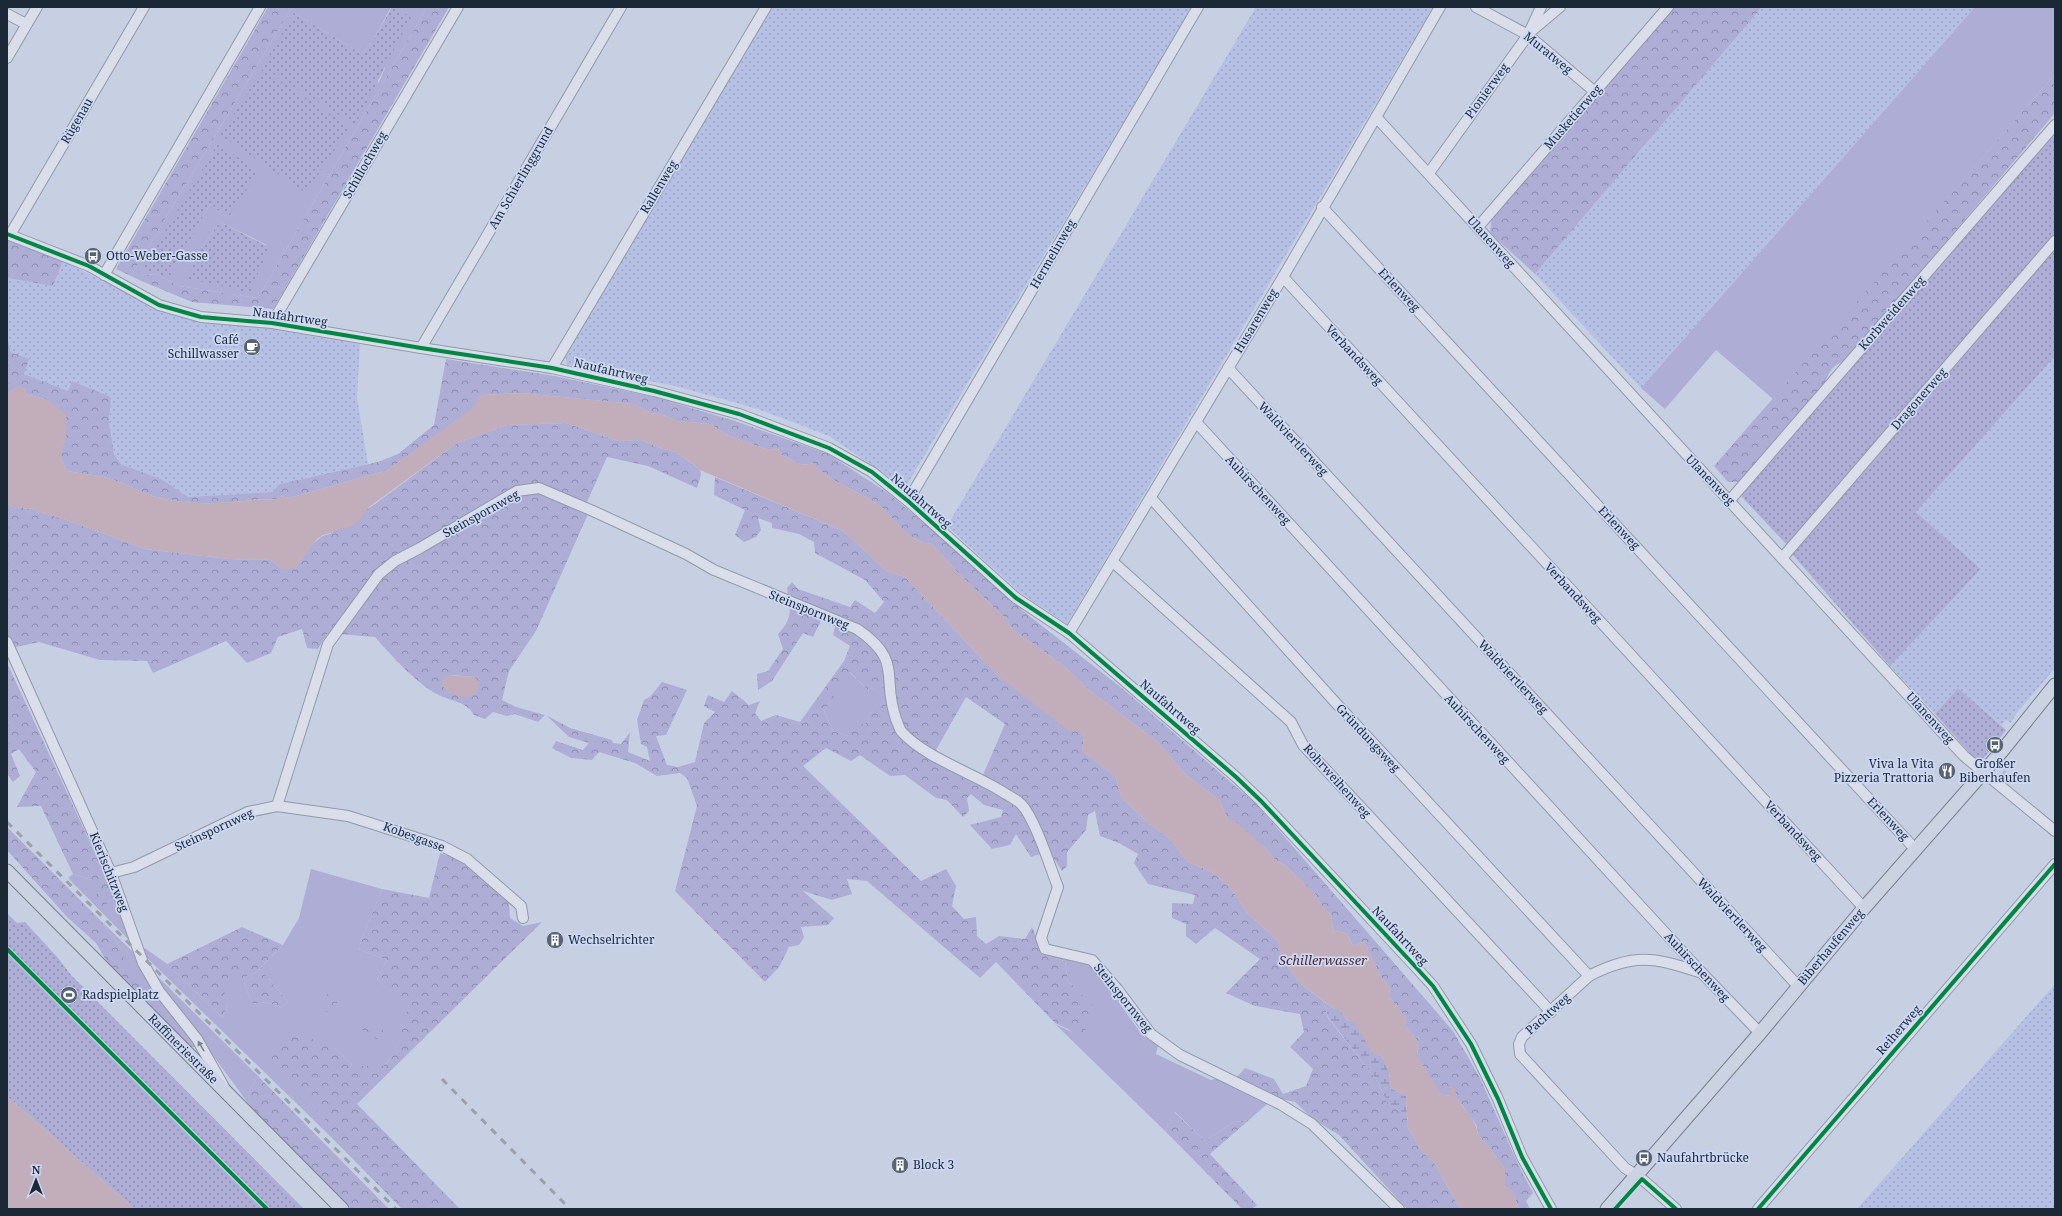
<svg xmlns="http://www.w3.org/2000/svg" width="2062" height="1216" font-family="'Noto Serif',serif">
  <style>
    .farmland { fill: url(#farmland-dots) }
    .grass { fill: #adadd6; fill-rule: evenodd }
    .forest { fill: url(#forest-crowns); fill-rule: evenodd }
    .wetland { fill: url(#wetland-marsh) }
    .park { fill: url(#park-dots) }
    .water { fill: #c1aeba }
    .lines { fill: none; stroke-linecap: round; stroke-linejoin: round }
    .minor-casing { stroke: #919aa7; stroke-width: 12 }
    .major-casing { stroke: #78808d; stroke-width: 15 }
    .minor { stroke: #dadeea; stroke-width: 10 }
    .major { stroke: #cbd2e2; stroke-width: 13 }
    .rail { stroke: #9ba0a9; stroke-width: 3; stroke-dasharray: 7 7; stroke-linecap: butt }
    .cycleway-casing { stroke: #ccd8f6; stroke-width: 6 }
    .cycleway { stroke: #00873e; stroke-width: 4 }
    .oneway { fill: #7a8390 }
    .labels { text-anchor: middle; stroke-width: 3.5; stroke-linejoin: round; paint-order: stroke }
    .street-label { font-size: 12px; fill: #1b2835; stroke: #ccd8f6 }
    .poi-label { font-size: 12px; fill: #1b2835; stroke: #ccd8f6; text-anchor: start }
    .water-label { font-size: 13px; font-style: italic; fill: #55292c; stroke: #ccd8f6 }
  </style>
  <defs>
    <pattern id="farmland-dots" width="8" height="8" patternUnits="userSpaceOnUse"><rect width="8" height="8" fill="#b6c0e4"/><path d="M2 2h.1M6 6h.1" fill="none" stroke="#9ca5c4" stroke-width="1.8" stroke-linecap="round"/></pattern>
    <pattern id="forest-crowns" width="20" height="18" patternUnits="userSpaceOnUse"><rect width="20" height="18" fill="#adadd6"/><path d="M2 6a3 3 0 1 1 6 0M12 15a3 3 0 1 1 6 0" fill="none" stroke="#8c8dae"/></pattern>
    <pattern id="wetland-marsh" width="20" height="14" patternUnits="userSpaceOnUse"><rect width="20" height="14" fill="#adadd6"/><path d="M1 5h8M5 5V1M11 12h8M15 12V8" fill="none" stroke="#8c8dae"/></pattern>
    <pattern id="park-dots" width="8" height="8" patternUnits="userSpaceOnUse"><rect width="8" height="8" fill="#adadd6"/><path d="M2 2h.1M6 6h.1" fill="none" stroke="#8c8dae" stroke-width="1.8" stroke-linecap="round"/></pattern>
  </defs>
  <rect width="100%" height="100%" fill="#c7d0e3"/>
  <g class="farmland">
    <path d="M772,7H1192L905,488L829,436L758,409L675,386L567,365L565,355Z"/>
    <path d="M1256,7H1433L1067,624L1019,592L947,526Z"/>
    <path d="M1762,7H1975L1641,388L1535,274Z"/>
    <path d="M63,261L172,315L199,321L271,329L360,344L357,398L368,464L280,484L272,492L188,497L163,480L121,464L114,454L109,422L111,397L72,381L68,391L24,374L11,352L7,337V278L53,286Z"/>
    <path d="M2055,356V668L2016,714L2011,723L2006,720L2001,725L1958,688L1935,714L1890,666L1981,569L1916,512Z"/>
    <path d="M2055,984V1209H1857Z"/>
  </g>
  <g class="grass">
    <path d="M292,7H427L258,298L179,286L157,274L144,275L139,280L131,276ZM391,7L388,61L379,82L376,83L294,13L362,54L374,39ZM218,143L228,218L210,204L169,277L143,269ZM220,222L267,245L201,248Z"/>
    <path d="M1975,7H2055V74L1773,399L1716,350L1665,409L1641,388Z"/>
    <path d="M849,672L867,689L885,687L865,724L848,736L833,731L824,711Z"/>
    <path d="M2005,770L2006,774L2010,779L2006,784L2001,780V774Z"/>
    <path d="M311,869L382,889L358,949L387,960L377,979L409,1009L396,1052L383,1066H353L334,1047L272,1060L331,1126V1137L142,953L145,948L167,964L222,1017L227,1007L223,987L256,972L283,945L299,918ZM265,974L288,1002L281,1008L267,1002L253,1004L247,991L245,982Z"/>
    <path d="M73,874L92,880L115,900L130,941L68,878Z"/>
    <path d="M102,922L135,954L197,1044L196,1047H190L146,1003L149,995L123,964V951Z"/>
    <path d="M1045,955C1063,957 1080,958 1095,969L1142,1035L1158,1046L1156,1054L1211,1080L1220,1078L1268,1103L1249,1120L1234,1122L1205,1141L1175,1112L1168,1122L1166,1132L1055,1024L1076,1034L1084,1027L1096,1009L1068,981L1065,961Z"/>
    <path d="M147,966L258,1076L248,1094L251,1107Z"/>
  </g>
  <g class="forest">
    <path d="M268,7H292L131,276L116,269Z"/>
    <path d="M427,7H449L273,309L192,302L139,280L144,275L157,274L179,286L258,298Z"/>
    <path d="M1672,7H1762L1535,274L1490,233L1492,216Z"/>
    <path d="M2055,74V113L1845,361C1832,365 1829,372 1824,385L1746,477L1737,482H1728L1714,466Z"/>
    <path d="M7,240L63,261L53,286L7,278Z"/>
    <path d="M7,337L11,352L29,359L24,374L68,391L72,381L111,397L109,422L114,454L121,464L163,480L188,497L272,492L280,484L378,462L398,454L434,425L446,359L555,376L654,397L735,421L828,454L888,493L960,553L1023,611L1123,689L1257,805L1453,1031L1480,1078L1518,1164L1533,1193L1526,1201L1530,1209H1519L1513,1192L1505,1186V1169L1489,1147L1478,1135L1477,1126L1455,1095L1442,1096L1417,1056L1419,1043L1406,1026V1018L1389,996L1390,988L1380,975L1364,941L1353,946L1347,934L1333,929L1331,914L1323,907L1316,895L1285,865L1275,860L1266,848L1228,820L1220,801L1184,773L1159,743L1089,690L1063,665L1013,630L1006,619L960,575L932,544C904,541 896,517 876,503C855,489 829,482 813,463C797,468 795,459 781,455L778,448L769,450L729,436L710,424L678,421L661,414L651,413L634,404L521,393L481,395L475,407L388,470L289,498L282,496C274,502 264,498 253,500C220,504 183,506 150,495C134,489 120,481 104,477C92,474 80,474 68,471C58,456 60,451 66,435L48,400L26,394V389L18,387L7,393Z"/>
    <path d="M566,423L619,441L641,440L663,449L676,452L700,470L701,475L697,488L648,466L607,457L587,502L588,514L536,631L509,671L502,700L516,707L545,715L538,722L515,714L507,716L493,712L485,719L474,715C465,700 451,702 437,694C417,684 390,654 375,637L328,633L318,649L307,648L302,629L278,637L271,653L247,663L226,641L153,673L147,661L100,660L39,642L7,649V504L13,507L32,509L75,523L145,549L229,559L271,560L282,569H295C305,556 314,536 330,534L375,504L457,443L507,425ZM451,675L475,677L450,693L443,686Z"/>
    <path d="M715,477L843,531L888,572L905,577L998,676L1078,730L1084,737L1082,751L1115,776L1122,798L1147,822L1169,838L1188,862L1212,872L1232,890L1246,912L1278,941L1282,960L1301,984L1323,1001L1328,1018L1378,1082L1387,1102L1407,1116L1408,1128L1422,1152L1434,1162L1460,1209H1407L1339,1135L1313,1119L1295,1102L1285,1100L1237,1077L1245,1068L1274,1079L1283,1094L1306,1086L1313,1069L1290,1047L1304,1032L1300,1014L1255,1006L1226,993L1260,959L1215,928L1196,944L1186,936V924L1172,918V903L1193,904L1195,895L1148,884L1134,863L1138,854L1119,843L1100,836L1095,811L1088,815L1086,830L1067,852V866L1062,871L1049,851L1031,857L1016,834L1010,845L992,849L970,825L1001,817L1003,810L984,805L971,794L967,798L969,811L963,817L947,800L936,798L905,775L890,776L860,755L851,761L826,748L803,766L921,881L946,869L956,886L952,906L964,919L976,917L977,936L986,944L999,936L1025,939L1032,927L1045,955L1065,961L1068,981L1097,1009L1084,1027L1089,1035L1086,1038L1078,1037L1068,1029L1055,1023L996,962L980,978L867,881L847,879L852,894L832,900L803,891L834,918L828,925L801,927L804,937L799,945L789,947L779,967L765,982L675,891L697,806L687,778L680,773L657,776L635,763L599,752L592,760L571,758L552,748L556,741L583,750L589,743L569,737L546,715L570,728L612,740L613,743L621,744L630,732L628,752L650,761L647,747L641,744L637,720L644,700L650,697L662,682L687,690L666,735L656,736L667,765L678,767L695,762L704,723L715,712L704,706L708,695L724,702L732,691L749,705L760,701L755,713L761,721L776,715L800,722L844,661L850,646L833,635L836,623L823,617L813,637L803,633L772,681L758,690L757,674L768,671L783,649L778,634C794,617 790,610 787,588L792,582L798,589L850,607L855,600L875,613L884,602L865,580L815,553L814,542L799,534L772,528V523L758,518L761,530L756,537L744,542L735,535L745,510L714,495ZM850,672L867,689L884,688L865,724L850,726L848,736L833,731L824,711ZM966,697L1005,724L983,775L936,750Z"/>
    <path d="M7,663L101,866L114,900L100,907L92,880L73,874L41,806L17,807L36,772L19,749L11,754L20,776L13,782L7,774Z"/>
    <path d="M7,827L102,922L123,951L124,964L149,995L146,1003L107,962L96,943L67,917L7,850Z"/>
    <path d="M440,853L458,859L509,903L510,918L523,926L542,922L357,1104L460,1209H402L331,1137V1126L271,1060L276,1043L298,1034L334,1047L353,1066H383L396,1052L408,1009L377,979L387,960L358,949L382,889L429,898Z"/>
    <path d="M242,927L283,945L256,972L224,987L227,1007L222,1017L167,964Z"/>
    <path d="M265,974L288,1002L281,1008L267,1002L253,1004L247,991L245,982L253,977Z"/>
    <path d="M331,989L338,994L337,1004L332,1015L323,1009L325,998Z"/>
    <path d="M366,1023C377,1025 384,1025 385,1037C376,1042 369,1036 362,1030Z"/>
    <path d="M258,1076L389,1209H351L251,1107L248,1094Z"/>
    <path d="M1174,1112L1205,1141L1234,1122L1249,1120L1210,1154L1257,1205L1252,1209H1242L1166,1132L1168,1122Z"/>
  </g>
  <path class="wetland" d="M1323,1001L1334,1009H1339L1348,1021L1353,1020L1374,1054L1382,1056L1389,1072L1391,1088L1406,1096L1407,1116L1387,1102L1378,1082L1328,1017Z"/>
  <g class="park">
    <path d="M392,7L411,17L355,125L262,67L294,13L362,54L374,39Z"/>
    <path d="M263,69L350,127L306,193L220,135Z"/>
    <path d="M2055,131V235L1788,545L1786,544L1741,496Z"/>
    <path d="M218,143L257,171V174L228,218L210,204L169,278L142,269Z"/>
    <path d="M220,222L269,247L250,293L187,278L201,248Z"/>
    <path d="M2055,247V356L1916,512L1981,569L1890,666L1792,554Z"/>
    <path d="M1958,688L2006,730L1983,759H1975L1935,714Z"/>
    <path d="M7,913L17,923L25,922L58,958L71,975L304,1209H135L7,1096Z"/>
  </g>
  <g class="water">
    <path d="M18,387L26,389V394L48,400L66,415C66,421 67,429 66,435C64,454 55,452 68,471C80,474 92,474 104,477C120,481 134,489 150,495C183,506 220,504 253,500C264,498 274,502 282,496L289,498L388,470L474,407L481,395L521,393L634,404L651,413L661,414L678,421L710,424L729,436L769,450L778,448L781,455C795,459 797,468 813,463C829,482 855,489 876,503C896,517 904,541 932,544L960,575L1006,619L1013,630L1063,665L1089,690L1159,743L1184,773L1220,801L1228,820L1235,821L1266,848L1275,860L1285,865L1316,895L1323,907L1331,914L1333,929L1347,934L1353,946L1364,941L1380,975L1390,988L1389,996L1406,1018V1026L1419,1043L1417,1056L1442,1095L1449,1096L1450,1087L1455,1088C1456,1106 1476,1115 1478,1135L1489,1147L1505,1169V1186L1513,1192L1519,1209H1460L1434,1162L1422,1152L1408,1128L1406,1096L1391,1088L1389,1072L1382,1056L1374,1055L1353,1021H1348L1339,1009H1334L1301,984L1282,960L1278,941L1246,912L1232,890L1212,872L1188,862L1169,838L1147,822L1122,798L1115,776L1082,751L1084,737L1078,731H1069L998,676L905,577L888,572L843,531L700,470L676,452L663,449L641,440L619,441L566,423L507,425L457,443L369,507L358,522L351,527L323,535L317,539L295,569H282L271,560L229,559L145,549L75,523L32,509L13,507L7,504V393Z"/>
    <path d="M448,675L475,677L479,682L477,693C468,702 435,693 444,677Z"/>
    <path d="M7,1096L135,1209H7Z"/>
  </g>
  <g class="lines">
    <defs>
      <g id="minor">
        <path d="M1476,7L1528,35L1595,92"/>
        <path d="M7,14L26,24"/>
        <path d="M1529,33L1560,7"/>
        <path d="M7,58L37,7"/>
        <path d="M1376,117L1964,756L2055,831"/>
        <path d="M1429,173L1528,35L1541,7"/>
        <path d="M1322,207L1916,850"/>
        <path d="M1478,227L1668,7"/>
        <path d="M7,234L89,266L159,305L201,317L272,323L421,348L552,368L654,391L739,414L829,448L872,472L908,501L1016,598L1069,633L1236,777L1261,801L1413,964L1433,986L1471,1044L1498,1099L1522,1157L1551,1209"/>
        <path d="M10,235L144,7"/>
        <path d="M104,275L260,7"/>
        <path d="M1283,277L1864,908"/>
        <path d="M272,323L458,7"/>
        <path d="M421,348L621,7"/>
        <path d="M552,368L766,7"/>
        <path d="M1228,368L1798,986"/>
        <path d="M1196,422L1701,972L1760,1033"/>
        <path d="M1151,498L1335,702L1589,976"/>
        <path d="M1730,500L2055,125"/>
        <path d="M908,501L1198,7"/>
        <path d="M1783,557L2055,241"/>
        <path d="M1113,562L1291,722L1303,745L1551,1012"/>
        <path d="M1069,633L1283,277L1440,7"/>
        <path d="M7,642L111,873L143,963L159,991L197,1039L224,1087"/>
        <path d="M277,806L348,816L442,846L467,859L521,906L523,918"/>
        <path d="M111,873L134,867L248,812L277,806L328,644L379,574L395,561L420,548L517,491L539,488L593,511L686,554L714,570L857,629C904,661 881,677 896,719C898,723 899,729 902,732C925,758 976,774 1006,794C1011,797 1017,800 1021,804C1035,818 1050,867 1058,887L1041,938L1045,949L1092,960L1118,990L1151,1034L1180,1055L1280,1104L1312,1124L1399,1209"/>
        <path d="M1676,1209L1642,1179L1625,1168L1520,1054L1519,1044L1522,1037L1589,976C1633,953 1654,957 1699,972"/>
        <path d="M1758,1209L2055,864"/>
      </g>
      <g id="major">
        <path d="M7,871L342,1209"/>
        <path d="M1607,1209L1760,1033L1864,908L2002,751L2055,685"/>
      </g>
    </defs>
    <use href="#minor" class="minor-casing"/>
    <use href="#major" class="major-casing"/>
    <use href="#minor" class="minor"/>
    <use href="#major" class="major"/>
    <g class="rail">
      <path d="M7,822L396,1209"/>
      <path d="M442,1079L570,1209"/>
    </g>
    <defs>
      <g id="cycleway">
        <path d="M7,234L89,266L159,305L201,317L272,323L421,348L552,368L654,391L739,414L829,448L872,472L908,501L1016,598L1069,633L1236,777L1261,801L1413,964L1433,986L1471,1044L1498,1099L1522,1157L1551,1209"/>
        <path d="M7,949L267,1209"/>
        <path d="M1615,1209L1642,1179L1676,1209"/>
        <path d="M1758,1209L2055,864"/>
      </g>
    </defs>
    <use href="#cycleway" class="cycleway-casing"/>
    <use href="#cycleway" class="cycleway"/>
  </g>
  <defs><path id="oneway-solid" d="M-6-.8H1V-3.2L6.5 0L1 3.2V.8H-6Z"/></defs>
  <use class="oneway" href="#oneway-solid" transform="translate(201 1046) rotate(-121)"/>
  <defs>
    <symbol id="bus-disc" viewBox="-11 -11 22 22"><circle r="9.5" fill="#576372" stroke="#ccd8f6"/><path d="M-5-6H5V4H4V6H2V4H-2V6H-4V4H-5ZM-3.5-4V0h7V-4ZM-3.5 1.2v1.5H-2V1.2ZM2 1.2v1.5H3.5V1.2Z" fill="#fff"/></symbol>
    <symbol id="cafe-disc" viewBox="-11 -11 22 22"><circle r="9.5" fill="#576372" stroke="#ccd8f6"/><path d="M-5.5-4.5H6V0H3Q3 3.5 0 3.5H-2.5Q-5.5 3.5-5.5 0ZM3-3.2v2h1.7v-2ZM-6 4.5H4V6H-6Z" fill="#fff"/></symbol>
    <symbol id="restaurant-disc" viewBox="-11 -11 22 22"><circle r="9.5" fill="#576372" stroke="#ccd8f6"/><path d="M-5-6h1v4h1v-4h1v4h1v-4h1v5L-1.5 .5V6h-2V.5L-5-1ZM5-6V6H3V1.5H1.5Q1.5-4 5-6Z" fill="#fff"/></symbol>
    <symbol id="building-disc" viewBox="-11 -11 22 22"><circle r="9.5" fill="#576372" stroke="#ccd8f6"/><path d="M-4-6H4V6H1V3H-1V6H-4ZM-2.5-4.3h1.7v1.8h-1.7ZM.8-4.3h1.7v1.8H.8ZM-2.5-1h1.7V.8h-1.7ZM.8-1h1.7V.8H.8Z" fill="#fff"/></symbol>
    <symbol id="stadium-disc" viewBox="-11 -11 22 22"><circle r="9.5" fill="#576372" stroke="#ccd8f6"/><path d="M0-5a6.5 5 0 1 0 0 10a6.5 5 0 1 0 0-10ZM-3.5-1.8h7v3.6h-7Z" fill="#fff"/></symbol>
  </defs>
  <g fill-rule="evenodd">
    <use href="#bus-disc" x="83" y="246" width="20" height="20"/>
    <use href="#cafe-disc" x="242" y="337" width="20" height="20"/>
    <use href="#bus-disc" x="1985" y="735" width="20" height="20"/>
    <use href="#restaurant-disc" x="1937" y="761" width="20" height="20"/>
    <use href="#building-disc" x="545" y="930" width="20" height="20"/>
    <use href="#stadium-disc" x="59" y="985" width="20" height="20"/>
    <use href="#bus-disc" x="1634" y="1148" width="20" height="20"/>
    <use href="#building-disc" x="890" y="1155" width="20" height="20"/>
  </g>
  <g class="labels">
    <g class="street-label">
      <text transform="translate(1548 53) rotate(39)" y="4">Muratweg</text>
      <text transform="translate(1487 91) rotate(-54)" y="4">Pionierweg</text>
      <text transform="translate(1573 117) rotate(-49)" y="4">Musketierweg</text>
      <text transform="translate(77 121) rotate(-60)" y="4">Rügenau</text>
      <text transform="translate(365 165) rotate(-60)" y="4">Schillochweg</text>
      <text transform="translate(521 178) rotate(-60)" y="4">Am Schierlinggrund</text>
      <text transform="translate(659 187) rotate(-59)" y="4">Rallenweg</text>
      <text transform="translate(1491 242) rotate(48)" y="4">Ulanenweg</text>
      <text transform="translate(1053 254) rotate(-60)" y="4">Hermelinweg</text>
      <text transform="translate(1399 290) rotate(47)" y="4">Erlenweg</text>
      <text transform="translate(1892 313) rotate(-49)" y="4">Korbweidenweg</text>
      <text transform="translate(290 317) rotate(8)" y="4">Naufahrtweg</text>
      <text transform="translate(1256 321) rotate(-59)" y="4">Husarenweg</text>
      <text transform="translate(1354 355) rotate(47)" y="4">Verbandsweg</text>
      <text transform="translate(611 371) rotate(13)" y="4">Naufahrtweg</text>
      <text transform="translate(1919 399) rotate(-49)" y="4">Dragonerweg</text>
      <text transform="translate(1293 439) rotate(47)" y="4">Waldviertlerweg</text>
      <text transform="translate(1710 480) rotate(46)" y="4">Ulanenweg</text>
      <text transform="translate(1258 490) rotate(47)" y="4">Auhirschenweg</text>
      <text transform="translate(921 501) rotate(41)" y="4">Naufahrtweg</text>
      <text transform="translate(481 514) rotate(-29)" y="4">Steinspornweg</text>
      <text transform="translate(1619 528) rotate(47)" y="4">Erlenweg</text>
      <text transform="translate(1573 593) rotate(47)" y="4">Verbandsweg</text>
      <text transform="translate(809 610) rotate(22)" y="4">Steinspornweg</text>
      <text transform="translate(1513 677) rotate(47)" y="4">Waldviertlerweg</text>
      <text transform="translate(1170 707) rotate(41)" y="4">Naufahrtweg</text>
      <text transform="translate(1930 718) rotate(48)" y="4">Ulanenweg</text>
      <text transform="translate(1477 729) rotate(47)" y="4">Auhirschenweg</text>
      <text transform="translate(1368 738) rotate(47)" y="4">Gründungsweg</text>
      <text transform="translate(1337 781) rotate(48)" y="4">Rohrweihenweg</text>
      <text transform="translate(1888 819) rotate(47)" y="4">Erlenweg</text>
      <text transform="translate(214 830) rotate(-25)" y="4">Steinspornweg</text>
      <text transform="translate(1793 831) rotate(47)" y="4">Verbandsweg</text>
      <text transform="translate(414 837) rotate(20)" y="4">Kobesgasse</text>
      <text transform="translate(109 872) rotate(68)" y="4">Kierischitzweg</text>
      <text transform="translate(1732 915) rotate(47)" y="4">Waldviertlerweg</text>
      <text transform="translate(1400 936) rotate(47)" y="4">Naufahrtweg</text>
      <text transform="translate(1831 947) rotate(-50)" y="4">Biberhaufenweg</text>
      <text transform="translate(1697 967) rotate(47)" y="4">Auhirschenweg</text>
      <text transform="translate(1123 998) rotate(51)" y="4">Steinspornweg</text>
      <text transform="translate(1548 1014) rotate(-42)" y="4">Pachtweg</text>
      <text transform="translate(1899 1030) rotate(-49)" y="4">Reiherweg</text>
      <text transform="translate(183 1049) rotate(45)" y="4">Raffineriestraße</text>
    </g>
    <g class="poi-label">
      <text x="106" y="260">Otto-Weber-Gasse</text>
      <text x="239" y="344" text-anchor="end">Café<tspan x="239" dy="14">Schillwasser</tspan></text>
      <text x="1934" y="768" text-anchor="end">Viva la Vita<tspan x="1934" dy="14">Pizzeria Trattoria</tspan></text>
      <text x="1995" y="768" text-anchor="middle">Großer<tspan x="1995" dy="14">Biberhaufen</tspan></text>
      <text x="568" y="944">Wechselrichter</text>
      <text x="82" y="999">Radspielplatz</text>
      <text x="1657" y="1162">Naufahrtbrücke</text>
      <text x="913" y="1169">Block 3</text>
    </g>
    <g class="water-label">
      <text x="1323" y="965">Schillerwasser</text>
    </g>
  </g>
  <rect width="2062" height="1216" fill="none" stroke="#1b2835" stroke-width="16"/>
  <g transform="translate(36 1180)" stroke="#ccd8f6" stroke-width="3" paint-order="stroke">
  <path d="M0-3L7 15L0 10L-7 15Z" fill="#1b2835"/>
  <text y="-6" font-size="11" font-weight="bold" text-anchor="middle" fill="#1b2835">N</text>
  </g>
</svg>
